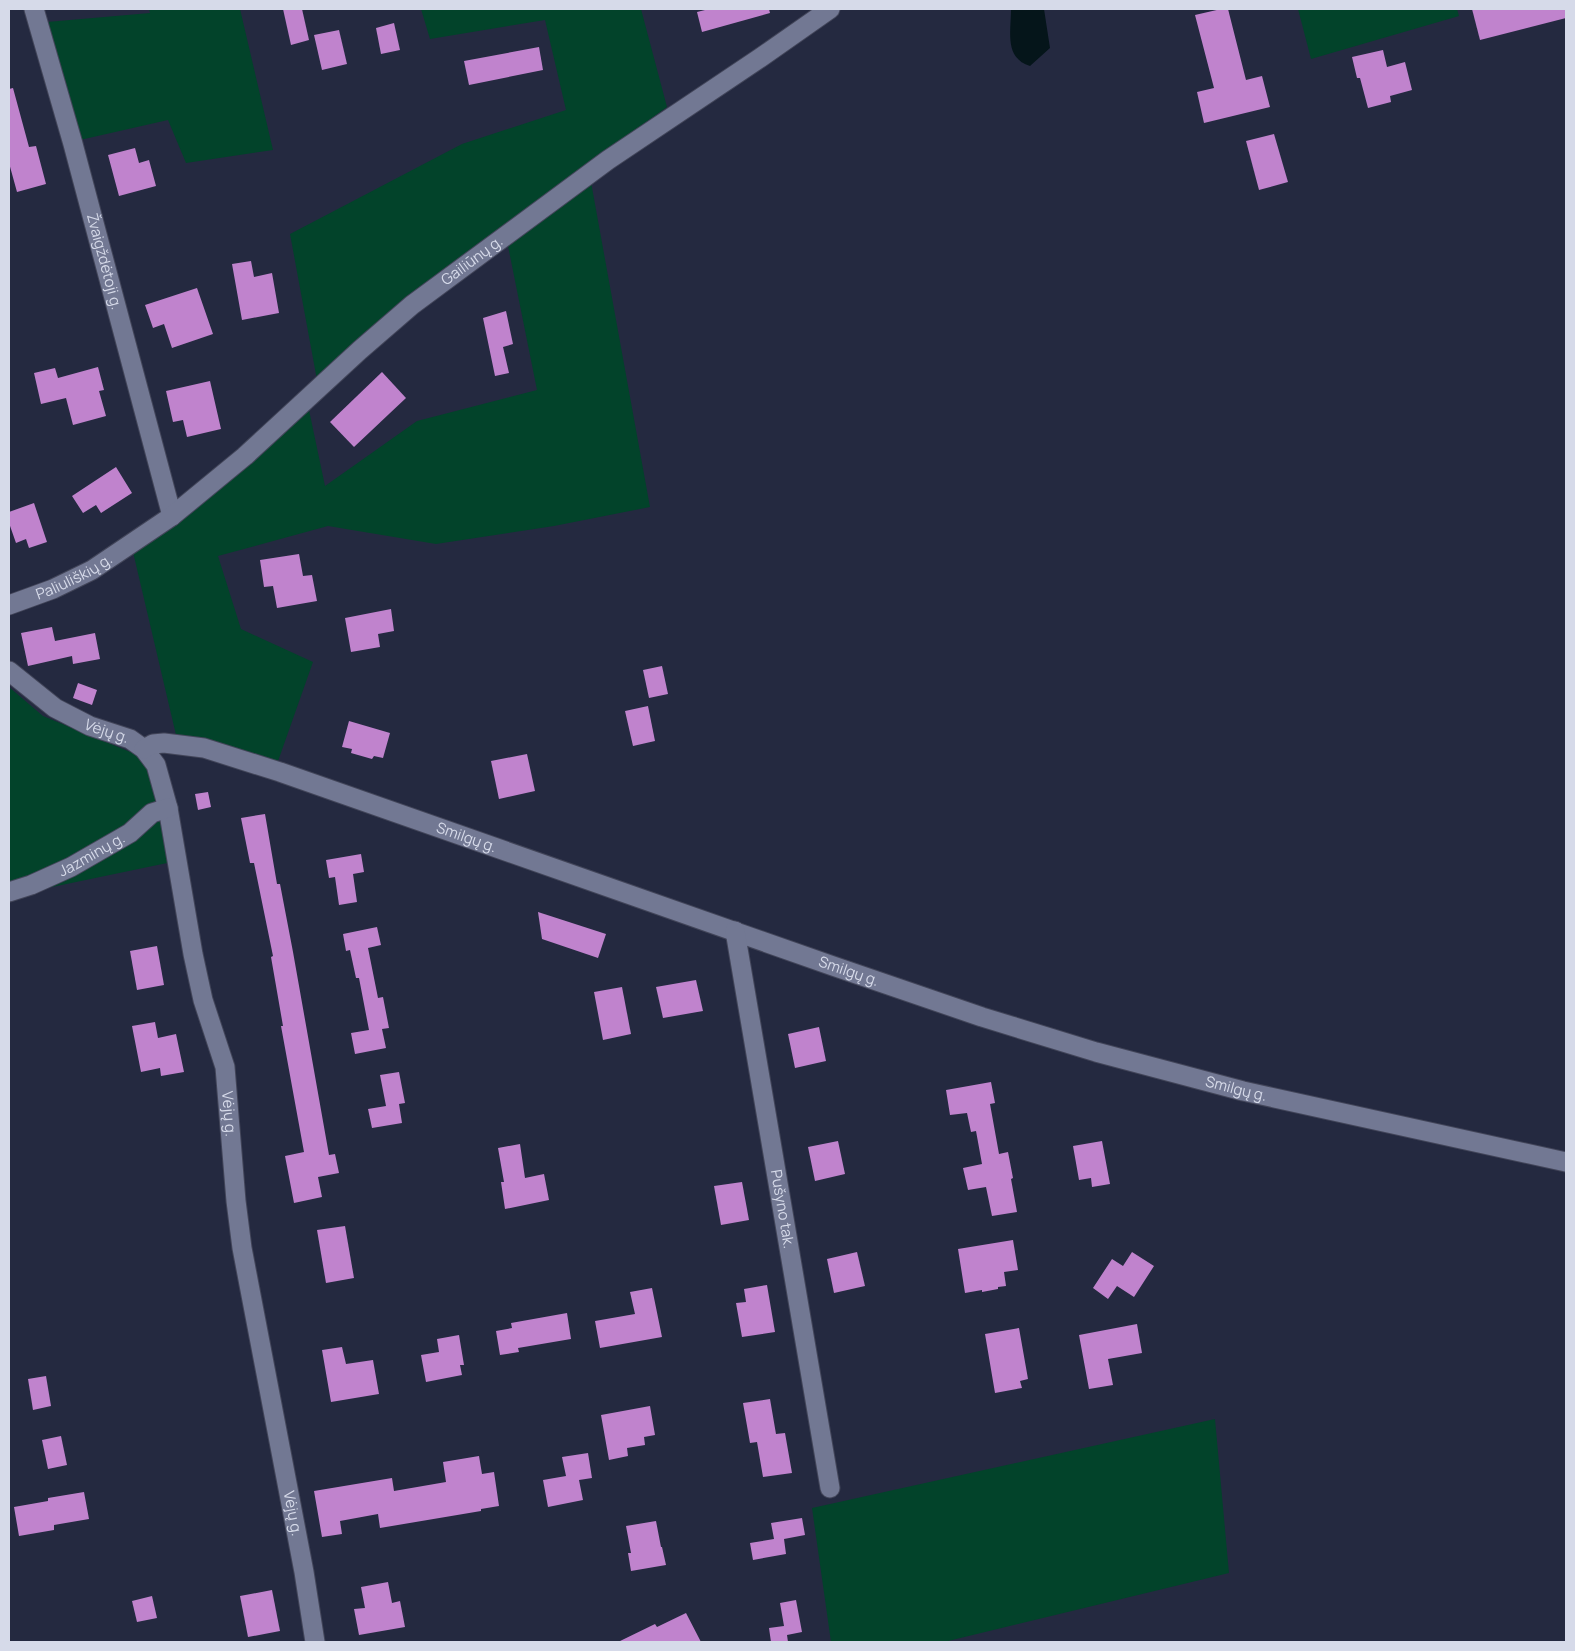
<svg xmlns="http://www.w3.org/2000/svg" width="1575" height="1651" font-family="Manrope,sans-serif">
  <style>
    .green { fill: #02432a }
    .water { fill: #05151a }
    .building { fill: #c083cd }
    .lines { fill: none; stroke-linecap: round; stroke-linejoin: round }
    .street-casing { stroke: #424559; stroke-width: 21 }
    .street { stroke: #727893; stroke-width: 19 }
    .labels { text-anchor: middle; stroke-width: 5; stroke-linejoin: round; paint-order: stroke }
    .street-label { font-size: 15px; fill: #d6dae9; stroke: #1b1f35 }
  </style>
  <rect width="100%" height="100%" fill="#242940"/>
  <g class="green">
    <path d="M149,9H240L273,150L186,163L168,120L80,140L47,22L150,13Z"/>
    <path d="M421,9H641L667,107L616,144L317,380L290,234L462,144L566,110L545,20L430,39Z"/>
    <path d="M1298,9H1457L1459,16L1311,59Z"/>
    <path d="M591,182L650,507L554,526L436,544L328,526L218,556L241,629L313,662L277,764L176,735L133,552L173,523L309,410L325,486L417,421L537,390L508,246Z"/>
    <path d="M9,687L43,716L140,756L156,780L172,862L9,896Z"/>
    <path d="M1215,1419L1229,1573L944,1642H831L812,1508Z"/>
  </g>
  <path class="water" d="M1011,9H1044L1050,48L1030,66C1004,58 1011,31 1011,9Z"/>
  <g class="building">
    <path d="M283,9H302L309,40L291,45Z"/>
    <path d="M709,9H769L770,13L702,32L697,12Z"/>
    <path d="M1221,9H1228L1246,80L1262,76L1270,107L1204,123L1197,92L1214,88L1195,15Z"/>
    <path d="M1472,9H1566V18L1480,40Z"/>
    <path d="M394,23L400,50L381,54L376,28Z"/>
    <path d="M339,30L347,64L322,70L314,35Z"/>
    <path d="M539,47L543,70L469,85L464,61Z"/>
    <path d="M1383,50L1387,67L1405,62L1412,90L1390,96L1391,102L1368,108L1360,78H1357L1352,57Z"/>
    <path d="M13,88L29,147L36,146L46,184L17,192L9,163V89Z"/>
    <path d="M1274,134L1288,182L1259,190L1246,141Z"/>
    <path d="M135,148L139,163L149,160L156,186L119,196L108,155Z"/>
    <path d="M251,261L254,277L272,273L279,313L242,320L232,264Z"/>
    <path d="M197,288L213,334L172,348L164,324L153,328L145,305Z"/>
    <path d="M506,311L513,344L503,347L509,373L495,376L483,318Z"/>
    <path d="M98,367L104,390L99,391L106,416L73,425L66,398L41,404L34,373L55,368L58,378Z"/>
    <path d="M382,372L406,398L354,447L330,422Z"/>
    <path d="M210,381L221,429L187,437L183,420L173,422L166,391Z"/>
    <path d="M116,467L132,493L101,513L96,505L83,513L72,496Z"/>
    <path d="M34,503L47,542L29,548L26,539L16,543L9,523V512Z"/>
    <path d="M299,554L303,576L312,575L317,601L277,608L273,586L264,587L260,560Z"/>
    <path d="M391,609L394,631L378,634L380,647L351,652L345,618Z"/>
    <path d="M52,627L55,641L95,633L100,659L73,664L72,656L28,666L21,633Z"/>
    <path d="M662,666L668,694L649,698L643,670Z"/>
    <path d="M78,683L97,690L92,705L73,698Z"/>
    <path d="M648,706L655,741L633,746L625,711Z"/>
    <path d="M349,721L390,733L383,758L374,756L372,759L351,753L352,749L342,747Z"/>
    <path d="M527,754L535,791L499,799L491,761Z"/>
    <path d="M208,792L211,807L198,810L195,794Z"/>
    <path d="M265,814L277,884H280L293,952L329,1155L335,1154L339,1173L318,1177L322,1197L294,1203L285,1156L304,1152L281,1026H283L271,957L273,956L254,863H250L241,818Z"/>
    <path d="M361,854L364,872L353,874L357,902L339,905L335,877L329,878L326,860Z"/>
    <path d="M538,912L606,934L598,958L542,939Z"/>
    <path d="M377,927L381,945L368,948L378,998L383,997L389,1028L382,1029L386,1048L355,1054L351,1033L369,1030L359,978H356L350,950L346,951L343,934Z"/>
    <path d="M157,946L164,985L137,990L130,951Z"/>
    <path d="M696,980L703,1011L663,1018L656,987Z"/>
    <path d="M622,987L631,1034L603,1040L594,992Z"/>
    <path d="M155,1022L158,1038L176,1034L184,1072L161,1076L160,1068L141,1072L132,1026Z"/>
    <path d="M819,1027L826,1061L795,1068L788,1034Z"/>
    <path d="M399,1072L405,1103L399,1104L402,1123L372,1128L368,1109L386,1106L380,1075Z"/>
    <path d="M991,1082L995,1103L990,1104L999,1154L1008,1152L1013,1178L1011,1179L1017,1212L992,1216L986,1187L968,1190L963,1168L982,1164L976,1131L971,1132L967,1113L950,1115L946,1090Z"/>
    <path d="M838,1141L845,1174L815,1181L808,1147Z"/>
    <path d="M1102,1141L1110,1184L1092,1187L1091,1178L1079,1180L1073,1146Z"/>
    <path d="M520,1144L525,1178L544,1174L549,1200L505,1209L501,1182H504L498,1148Z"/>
    <path d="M742,1182L749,1220L721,1225L714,1186Z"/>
    <path d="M345,1226L354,1278L326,1283L317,1230Z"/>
    <path d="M1013,1240L1018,1270L1004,1272L1006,1286L998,1287V1289L982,1292V1290L965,1293L958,1249Z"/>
    <path d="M857,1252L865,1286L834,1293L827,1259Z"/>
    <path d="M1132,1252L1154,1266L1134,1297L1117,1286L1108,1299L1093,1288L1112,1259L1123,1266Z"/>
    <path d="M767,1285L775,1332L742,1337L736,1303L746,1302L744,1289Z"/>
    <path d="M652,1288L662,1337L600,1348L595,1321L635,1314L630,1292Z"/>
    <path d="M567,1313L571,1339L518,1348L519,1352L500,1355L496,1331L512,1328L511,1323Z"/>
    <path d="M1137,1324L1142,1353L1108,1359L1113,1385L1089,1389L1079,1335Z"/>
    <path d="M1019,1328L1028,1379L1020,1381L1022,1388L995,1393L985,1334Z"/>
    <path d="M459,1335L464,1365H460L462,1375L426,1382L421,1355L439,1352L437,1339Z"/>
    <path d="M342,1347L346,1364L373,1360L379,1394L331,1402L322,1350Z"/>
    <path d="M46,1376L51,1406L33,1410L28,1379Z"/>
    <path d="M770,1399L776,1434L785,1433L792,1473L763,1477L757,1442L750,1443L743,1403Z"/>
    <path d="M650,1406L655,1435L644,1437L645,1445L627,1448L628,1456L609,1460L601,1415Z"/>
    <path d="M61,1436L67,1465L48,1469L42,1440Z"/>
    <path d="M588,1453L592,1478L579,1480L583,1500L548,1507L543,1480L566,1476L562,1457Z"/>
    <path d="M479,1456L482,1474L494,1472L499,1506L481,1509V1511L380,1528L378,1514L340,1521L342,1534L322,1537L314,1491L392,1478L394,1491L446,1482L443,1462Z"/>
    <path d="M84,1492L89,1519L54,1525V1530L19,1536L14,1507L48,1501V1498Z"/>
    <path d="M802,1518L805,1535L784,1539L786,1554L753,1560L750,1543L774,1539L771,1523Z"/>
    <path d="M656,1521L661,1547H662L666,1565L631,1571L628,1553H631L626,1526Z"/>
    <path d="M388,1582L392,1603L400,1601L405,1627L359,1635L354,1609L365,1608L361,1587Z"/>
    <path d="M272,1590L280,1631L248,1637L240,1596Z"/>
    <path d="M152,1596L157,1618L137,1622L132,1601Z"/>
    <path d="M796,1600L802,1632L787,1635L788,1642H771L769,1628L784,1626L780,1603Z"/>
    <path d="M686,1613L701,1642H618L655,1624L657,1627Z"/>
  </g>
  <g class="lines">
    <defs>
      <g id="street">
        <path id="s1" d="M34,9L73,144L172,516"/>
        <path id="s2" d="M9,605L53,589L92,570L172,516L245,456L360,350L412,305L608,160L760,58L830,9"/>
        <path id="s3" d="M9,671L55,708L90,726L130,739L144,749L156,765L168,808L193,954L203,1000L225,1067L236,1201L242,1248L304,1572L315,1642"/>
        <path id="s4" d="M144,749L153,744L164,743L204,748L280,772L833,966L982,1017L1096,1052L1243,1091L1566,1162"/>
        <path id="s5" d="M9,892L31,885L71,867L130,833L152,813L168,808"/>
        <path id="s6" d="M735,931L830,1488"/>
      </g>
    </defs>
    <use href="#street" class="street-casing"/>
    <use href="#street" class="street"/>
  </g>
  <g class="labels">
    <g class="street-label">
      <text dy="5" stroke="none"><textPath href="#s2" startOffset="581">Gailiūnų g.</textPath></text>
      <text dy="5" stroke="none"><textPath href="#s1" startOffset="262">Žvaigždėtoji g.</textPath></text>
      <text dy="5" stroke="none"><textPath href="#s2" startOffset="71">Paliuliškių g.</textPath></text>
      <text dy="5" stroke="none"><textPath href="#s3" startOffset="116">Vėjų g.</textPath></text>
      <text dy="5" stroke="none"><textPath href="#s4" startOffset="339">Smilgų g.</textPath></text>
      <text dy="5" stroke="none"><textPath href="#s5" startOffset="91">Jazminų g.</textPath></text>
      <text dy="5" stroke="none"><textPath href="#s4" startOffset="744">Smilgų g.</textPath></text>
      <text dy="5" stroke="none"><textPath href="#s4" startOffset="1149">Smilgų g.</textPath></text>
      <text dy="5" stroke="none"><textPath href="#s3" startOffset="535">Vėjų g.</textPath></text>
      <text dy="5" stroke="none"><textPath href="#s6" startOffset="282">Pušyno tak.</textPath></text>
      <text dy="5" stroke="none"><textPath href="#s3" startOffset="940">Vėjų g.</textPath></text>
    </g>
  </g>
  <rect width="1575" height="1651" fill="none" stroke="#d6dae9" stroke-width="20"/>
</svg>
